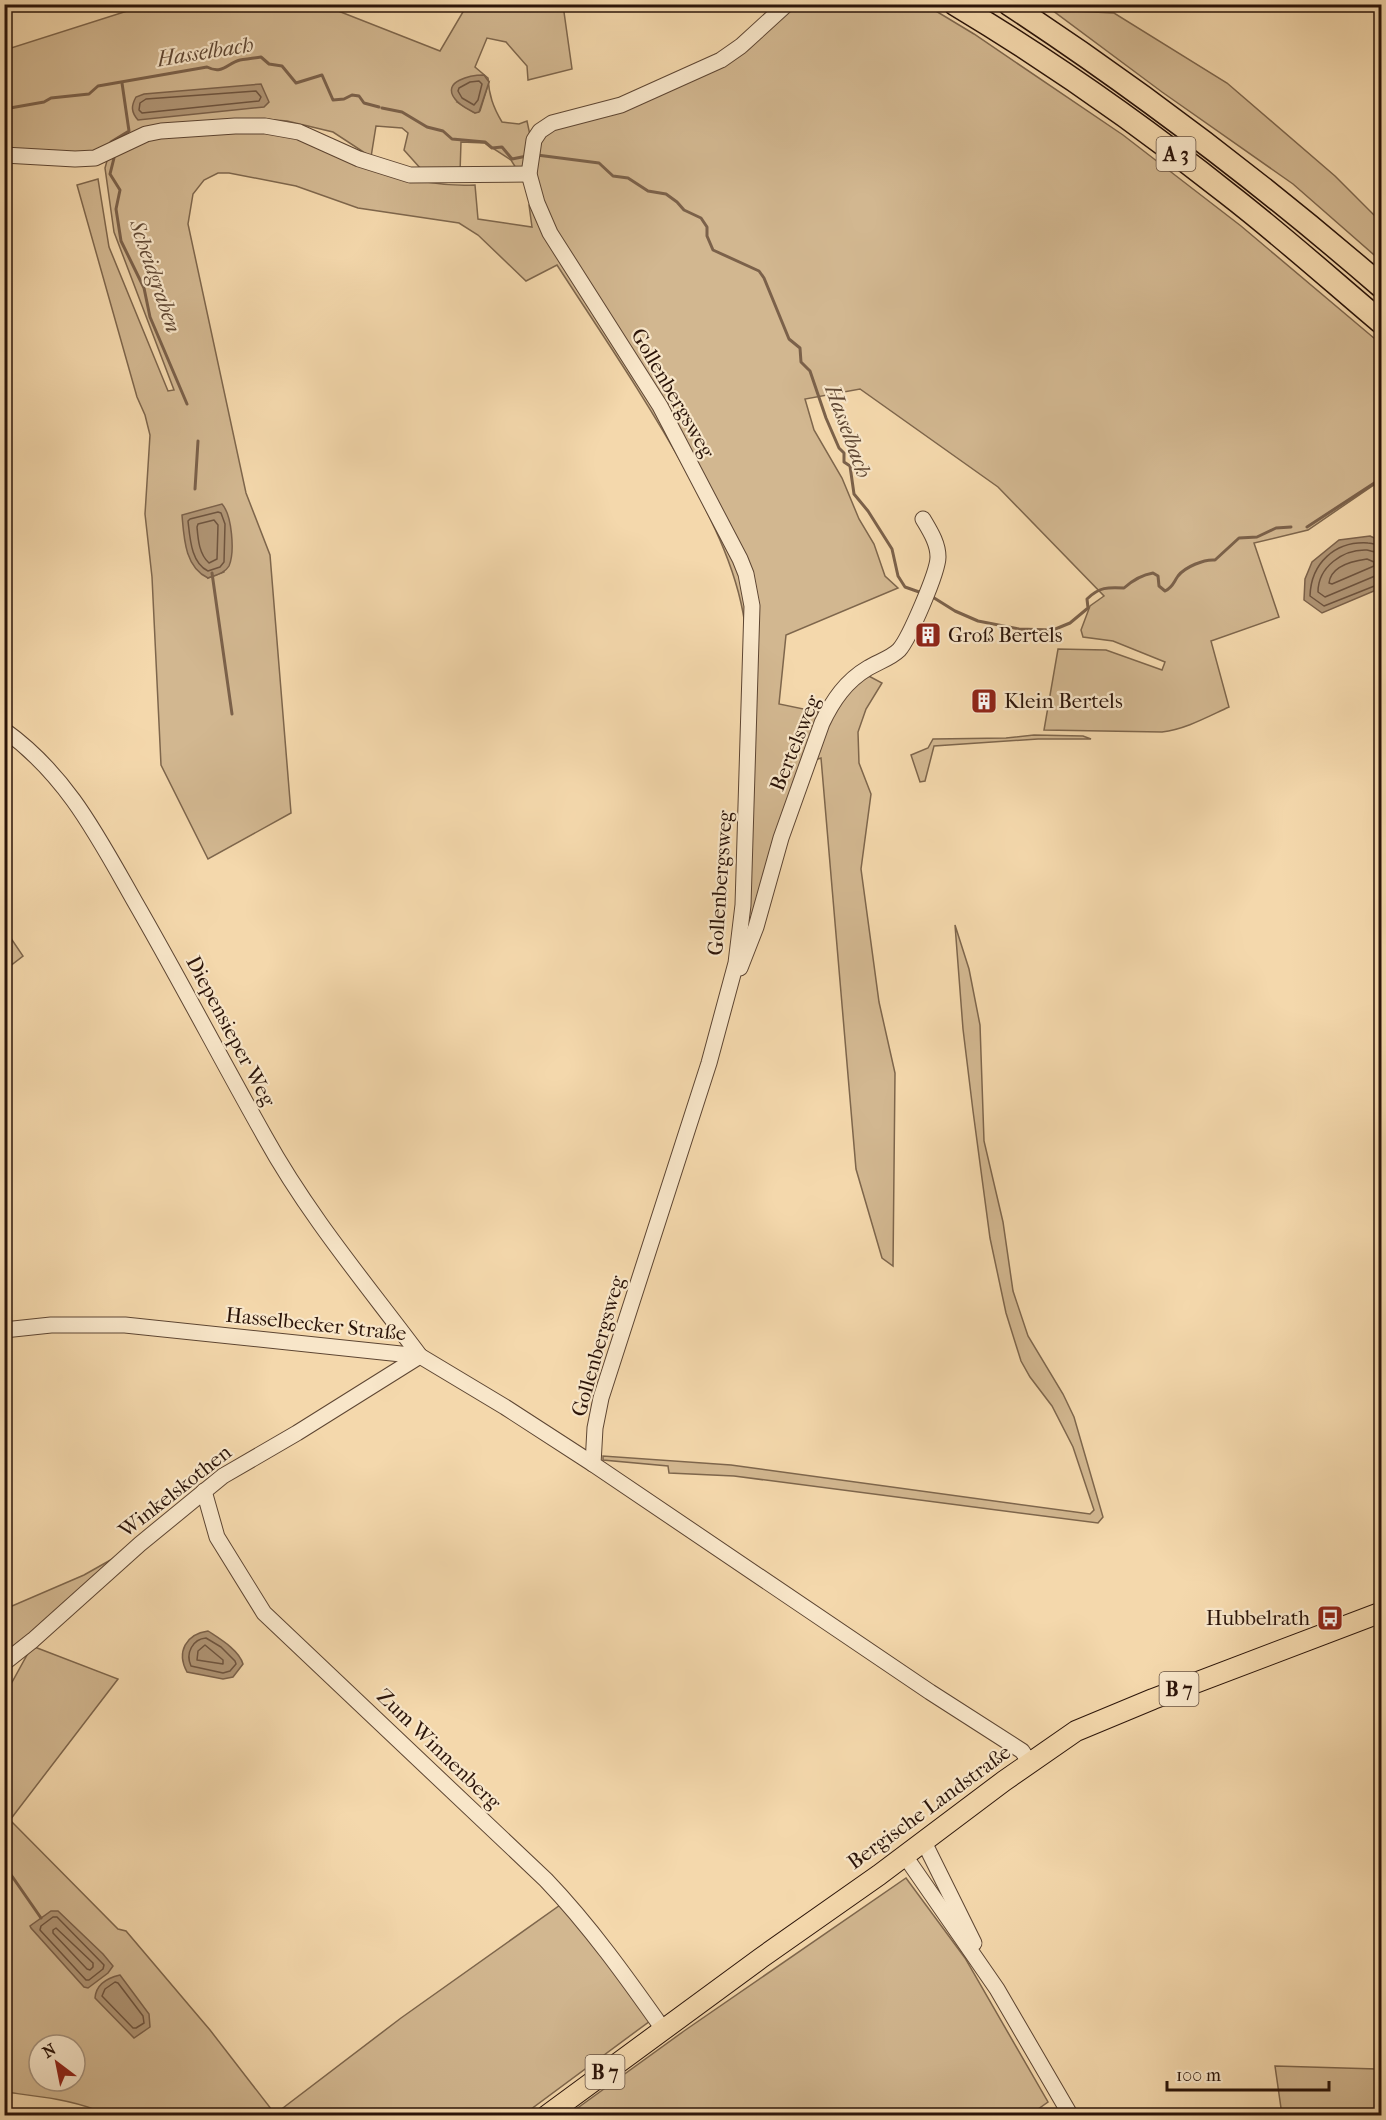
<svg xmlns="http://www.w3.org/2000/svg" width="1386" height="2120" font-family="'IM FELL French Canon',serif">
  <style>
    .green { fill: #d2b790; stroke: #7e664c; stroke-width: 1.5; fill-rule: evenodd }
    .water { fill: #b09575; stroke: #7b614a; stroke-width: 1.5 }
    .lines { fill: none; stroke-linecap: round; stroke-linejoin: round }
    .shore { stroke: #6e543f; stroke-width: 1.5 }
    .stream { stroke: #7b614a; stroke-width: 3 }
    .minor-casing { stroke: #5d4532; stroke-width: 17 }
    .major-casing { stroke: #2b1409; stroke-width: 22 }
    .highway-casing { stroke: #2b1409; stroke-width: 25 }
    .minor { stroke: #f8e6c9; stroke-width: 15 }
    .major { stroke: #f4d8ac; stroke-width: 20 }
    .highway { stroke: #f4d8ac; stroke-width: 22 }
    .labels { text-anchor: middle; stroke-width: 4.5; stroke-linejoin: round; paint-order: stroke }
    .shield { fill: #f8e6c9; stroke: #685343; stroke-width: 1.5 }
    .shield-label { font-size: 20px; font-weight: bold; fill: #2b1409 }
    .street-label { font-size: 21px; fill: #2b1409; stroke: #f8e6c9 }
    .poi-label { font-size: 21px; fill: #2b1409; stroke: #f8e6c9; text-anchor: start }
    .water-label { font-size: 22px; font-style: italic; fill: #604834; stroke: #f8e6c9 }
  </style>
  <rect width="100%" height="100%" fill="#f4d8ac"/>
  <filter id="stains"><feTurbulence type="fractalNoise" baseFrequency=".00333" numOctaves="4"/><feColorMatrix values="0 0 0 0 .2 0 0 0 0 .09 0 0 0 0 .02 0 0 0 .5 -.17"/></filter>
  <radialGradient id="worn" r=".72"><stop offset=".6" stop-color="#630" stop-opacity="0"/><stop offset="1" stop-color="#630" stop-opacity=".3"/></radialGradient>
  <g class="green">
    <path d="M146,5H323L440,51L467,5H563L572,69L528,80L527,66L506,42L487,38L475,67L488,78C489,95 493,107 502,122L519,124L527,121L530,135L521,176L511,160L485,143L461,142L460,173L421,169L404,150L408,133L402,128L376,126L371,157L333,132L287,121L263,119L203,125L86,156L5,150L9,103L11,48ZM489,82L480,111L475,113L457,102Z"/>
    <path d="M794,5H926L974,34L1123,135L1241,226L1381,344V480L1308,530L1254,543L1279,617L1211,641L1229,707C1207,717 1186,729 1162,732L1044,730L1058,649L1106,650L1162,670L1165,662L1113,641L1083,637L1081,630L1090,606L1104,596L998,487L860,389L805,399L814,430L842,478L859,519L874,544L885,576L898,588L786,635L779,704L823,713L747,945L752,744L742,560L550,227L532,165L538,144L547,132L728,63Z"/>
    <path d="M1052,10L1114,13L1227,83L1335,176L1381,222V261L1293,184L1162,92Z"/>
    <path d="M278,131C341,155 407,189 475,185L478,219L532,227L529,205L533,201L658,406L733,552L749,609L746,633C740,575 713,522 686,471C647,400 601,333 557,265L526,281L478,235L459,223L358,208L296,186L229,173H218L204,180L193,194L188,224L246,493L270,555L291,813L208,859L161,765L152,577L145,514L150,435L145,415L137,397L77,185L98,179L109,247L168,391L174,390L114,232L105,168L108,157L161,135ZM222,504L224,572L208,578Z"/>
    <path d="M865,674L882,683L866,709L858,732L859,763L871,794L861,869L879,1002L895,1073L893,1266L882,1258L856,1169L821,758L812,761L841,697Z"/>
    <path d="M1034,735L1083,736L1091,739H1038L934,746L925,781L920,782L911,755L928,748L933,739L1006,738Z"/>
    <path d="M955,925L969,969L980,1025L984,1141L1003,1222L1013,1291L1028,1336L1063,1394L1074,1417L1103,1517L1098,1523L734,1476L669,1473L668,1466L603,1460V1456L731,1465L1090,1514L1094,1510L1073,1447L1052,1406L1030,1377L1021,1361L1006,1313L990,1238L973,1111L963,1029Z"/>
    <path d="M4,928L23,956L5,970L4,969Z"/>
    <path d="M130,1549L5,1662V1609L84,1575Z"/>
    <path d="M32,1646L118,1679L10,1820L118,1929L126,1931L210,2030L275,2114L401,2018L563,1903L650,2021L523,2115L95,2116L96,2110C68,2099 35,2096 5,2092V1695ZM39,2045H75V2081H39Z"/>
    <path d="M906,1878L965,1958L1048,2102L1028,2116L568,2115L684,2031Z"/>
    <path d="M1275,2066L1377,2069L1381,2094V2115H1282Z"/>
  </g>
  <g class="water">
    <path d="M484,75L489,82L479,112L475,113C468,109 460,106 455,99C441,81 471,75 484,75Z"/>
    <path d="M261,84L269,102L264,107L138,120C131,112 131,106 136,97L144,94Z"/>
    <path d="M222,504C232,515 235,552 229,566C225,573 216,575 208,578C185,567 184,539 182,515Z"/>
    <path d="M1370,536L1381,541V588L1322,613L1304,600L1305,579L1312,562L1339,540Z"/>
    <path d="M208,1631C220,1639 239,1650 243,1664L233,1677L223,1679L187,1672C176,1652 186,1634 208,1631Z"/>
    <path d="M51,1911H58L103,1954L113,1966L108,1973L88,1988L84,1987L31,1928L30,1926Z"/>
    <path d="M120,1975L149,2014L150,2027L134,2038L95,1998C96,1985 107,1978 120,1975Z"/>
  </g>
  <g class="lines">
    <g class="shore">
      <path d="M470,82L479,81L482,84L478,100L474,105L462,98L458,91L459,88Z"/>
      <path d="M256,91L261,97L259,101L142,113L139,110L140,103L146,99Z"/>
      <path d="M218,512L221,513L225,524L224,562L220,567L208,571C191,563 190,538 188,521L190,519Z"/>
      <path d="M214,520L218,525L217,559L209,563C199,554 198,539 197,527L198,524Z"/>
      <path d="M1382,546C1377,545 1373,543 1368,543C1335,541 1311,563 1310,596L1324,606L1382,583"/>
      <path d="M1382,553C1376,553 1372,551 1367,550C1343,549 1318,567 1318,592L1325,597L1375,576L1382,575"/>
      <path d="M1367,559L1374,562V566L1332,584L1329,583C1331,566 1352,561 1367,559Z"/>
      <path d="M206,1638L221,1647L235,1661L236,1664L230,1671L223,1673L191,1666C185,1653 193,1639 206,1638Z"/>
      <path d="M205,1645L223,1660V1664L197,1660L198,1651Z"/>
      <path d="M53,1917H57L104,1965L103,1969L89,1980H86L40,1930L41,1926Z"/>
      <path d="M56,1928L93,1963V1967L90,1970L87,1969L53,1933V1930Z"/>
      <path d="M115,1982L118,1983L143,2016L144,2023L136,2028H133L102,1996L105,1989Z"/>
    </g>
    <g class="stream">
      <path d="M10,108L44,102L51,98L89,94L98,86L207,67C223,75 227,63 240,60C247,59 255,58 261,57L269,64L282,66L296,83L322,75L333,100L344,99L352,95L359,96L364,103L379,107"/>
      <path d="M382,108L402,112L427,127L443,131L452,139L485,142L492,148L502,147L512,159L527,156"/>
      <path d="M111,142L129,131L122,83"/>
      <path d="M537,155L599,163L613,176L628,178L648,191L666,194L677,202L684,210L701,218L707,227V236L713,250L759,271L764,278L789,339L800,348L801,362L810,371L826,418L839,448L844,453V462L850,466L854,494L868,511L892,549L898,576L905,587L922,593"/>
      <path d="M114,158L110,174L120,190L116,209L121,241L144,288L150,317L187,404"/>
      <path d="M195,489L198,441"/>
      <path d="M1307,527L1382,478"/>
      <path d="M212,573L232,714"/>
      <path d="M931,596L955,611L978,621L1019,629L1053,630L1070,623L1088,608L1087,599C1099,587 1108,587 1124,588C1133,580 1141,575 1153,573L1158,576L1159,586L1165,591C1173,587 1173,583 1178,576C1185,567 1204,559 1215,560L1239,538L1257,537L1276,528L1291,527"/>
      <path d="M4,1869H7L41,1918"/>
    </g>
    <defs>
      <g id="minor">
        <path d="M787,4L741,46L721,60L621,105L552,123L540,131L534,140L529,174L537,203L550,233L660,406L740,559L746,574L752,606L743,905L736,963L709,1063L601,1398L595,1428L593,1464L930,1692L1022,1751L1030,1763"/>
        <path d="M4,155L75,159L95,158L146,134L161,131L235,126H265L299,132L359,159L410,175L529,174"/>
        <path d="M4,730C67,775 98,837 135,902C180,980 221,1059 265,1137C308,1215 367,1285 420,1356"/>
        <path d="M740,968L756,927L781,838L822,723C833,700 846,681 868,668C878,662 891,658 899,650C909,639 938,572 938,557C938,543 930,531 923,519"/>
        <path d="M4,1330L51,1325H125L420,1356L505,1407L593,1464"/>
        <path d="M204,1491L217,1537L264,1613L546,1880C590,1926 627,1978 663,2029"/>
        <path d="M4,1663L33,1640L140,1544L223,1476L297,1433L420,1356"/>
        <path d="M924,1842L974,1943"/>
        <path d="M905,1856L997,1989L1071,2116"/>
      </g>
      <path id="major" d="M546,2116L761,1958L879,1875L1004,1781L1076,1731L1153,1699L1382,1612"/>
      <g id="highway">
        <path d="M955,4C1050,61 1141,125 1228,194C1281,235 1331,280 1382,323"/>
        <path d="M1009,4C1141,91 1262,183 1382,287"/>
      </g>
    </defs>
    <use href="#minor" class="minor-casing"/>
    <use href="#major" class="major-casing"/>
    <use href="#highway" class="highway-casing"/>
    <use href="#minor" class="minor"/>
    <use href="#major" class="major"/>
    <use href="#highway" class="highway"/>
  </g>
  <defs>
    <symbol id="building-square" viewBox="-11 -11 22 22"><rect x="-9" y="-9" width="18" height="18" rx="4" fill="#8f2418" stroke="#f8e6c9"/><path d="M-4-6H4V6H1V3H-1V6H-4ZM-2.5-4.3h1.7v1.8h-1.7ZM.8-4.3h1.7v1.8H.8ZM-2.5-1h1.7V.8h-1.7ZM.8-1h1.7V.8H.8Z" fill="#fff"/></symbol>
    <symbol id="bus-square" viewBox="-11 -11 22 22"><rect x="-9" y="-9" width="18" height="18" rx="4" fill="#8f2418" stroke="#f8e6c9"/><path d="M-5-6H5V4H4V6H2V4H-2V6H-4V4H-5ZM-3.5-4V0h7V-4ZM-3.5 1.2v1.5H-2V1.2ZM2 1.2v1.5H3.5V1.2Z" fill="#fff"/></symbol>
  </defs>
  <g fill-rule="evenodd">
    <use href="#building-square" x="913" y="620" width="30" height="30"/>
    <use href="#building-square" x="969" y="686" width="30" height="30"/>
    <use href="#bus-square" x="1315" y="1603" width="30" height="30"/>
  </g>
  <g class="labels">
    <g class="shield">
      <rect x="1156.5" y="137" width="39" height="34" rx="4.5"/>
      <rect x="1159.5" y="1672" width="39" height="34" rx="4.5"/>
      <rect x="585.5" y="2055" width="39" height="34" rx="4.5"/>
    </g>
    <g class="shield-label">
      <text x="1176" y="161">A 3</text>
      <text x="1179" y="1696">B 7</text>
      <text x="605" y="2079">B 7</text>
    </g>
    <g class="street-label">
      <text transform="translate(673 393) rotate(60)" y="7">Gollenbergsweg</text>
      <text transform="translate(795 743) rotate(-68)" y="7">Bertelsweg</text>
      <text transform="translate(720 883) rotate(-86)" y="7">Gollenbergsweg</text>
      <text transform="translate(231 1031) rotate(62)" y="7">Diepensieper Weg</text>
      <text transform="translate(316 1324) rotate(6)" y="7">Hasselbecker Straße</text>
      <text transform="translate(598 1346) rotate(-74)" y="7">Gollenbergsweg</text>
      <text transform="translate(175 1491) rotate(-38)" y="7">Winkelskothen</text>
      <text transform="translate(439 1749) rotate(44)" y="7">Zum Winnenberg</text>
      <text transform="translate(929 1807) rotate(-36)" y="7">Bergische Landstraße</text>
    </g>
    <g class="poi-label">
      <text x="948" y="642">Groß Bertels</text>
      <text x="1004" y="708">Klein Bertels</text>
      <text x="1310" y="1625" text-anchor="end">Hubbelrath</text>
    </g>
    <g class="water-label">
      <text transform="translate(205 51) rotate(-9)" y="8">Hasselbach</text>
      <text transform="translate(156 276) rotate(71)" y="8">Scheidgraben</text>
      <text transform="translate(849 431) rotate(70)" y="8">Hasselbach</text>
    </g>
  </g>
  <rect width="1386" height="2120" fill="none" stroke="#f4d8ac" stroke-width="24"/>
  <rect x="6" y="6" width="1374" height="2108" fill="none" stroke="#2b1409" stroke-width="3"/>
  <rect x="12" y="12" width="1362" height="2096" fill="none" stroke="#2b1409" stroke-width="1.5"/>
  <g transform="translate(57 2063) rotate(328)"><circle r="28" fill="#f8e6c9" stroke="#a6927c" stroke-width="1.5"/>
  <path d="M0-4.5L10 22L0 15L-10 22Z" fill="#8f2418"/>
  <text y="-9" font-size="16" font-weight="bold" text-anchor="middle" fill="#2b1409">N</text>
  </g>
  <path d="M1167 2081v9h162v-9" fill="none" stroke="#2b1409" stroke-width="3"/>
  <text x="1176" y="2081" font-size="18" fill="#2b1409" stroke="#f8e6c9" stroke-width="4.5" paint-order="stroke">100 m</text>
  <rect width="100%" height="100%" filter="url(#stains)"/>
  <rect width="100%" height="100%" fill="url(#worn)"/>
</svg>
